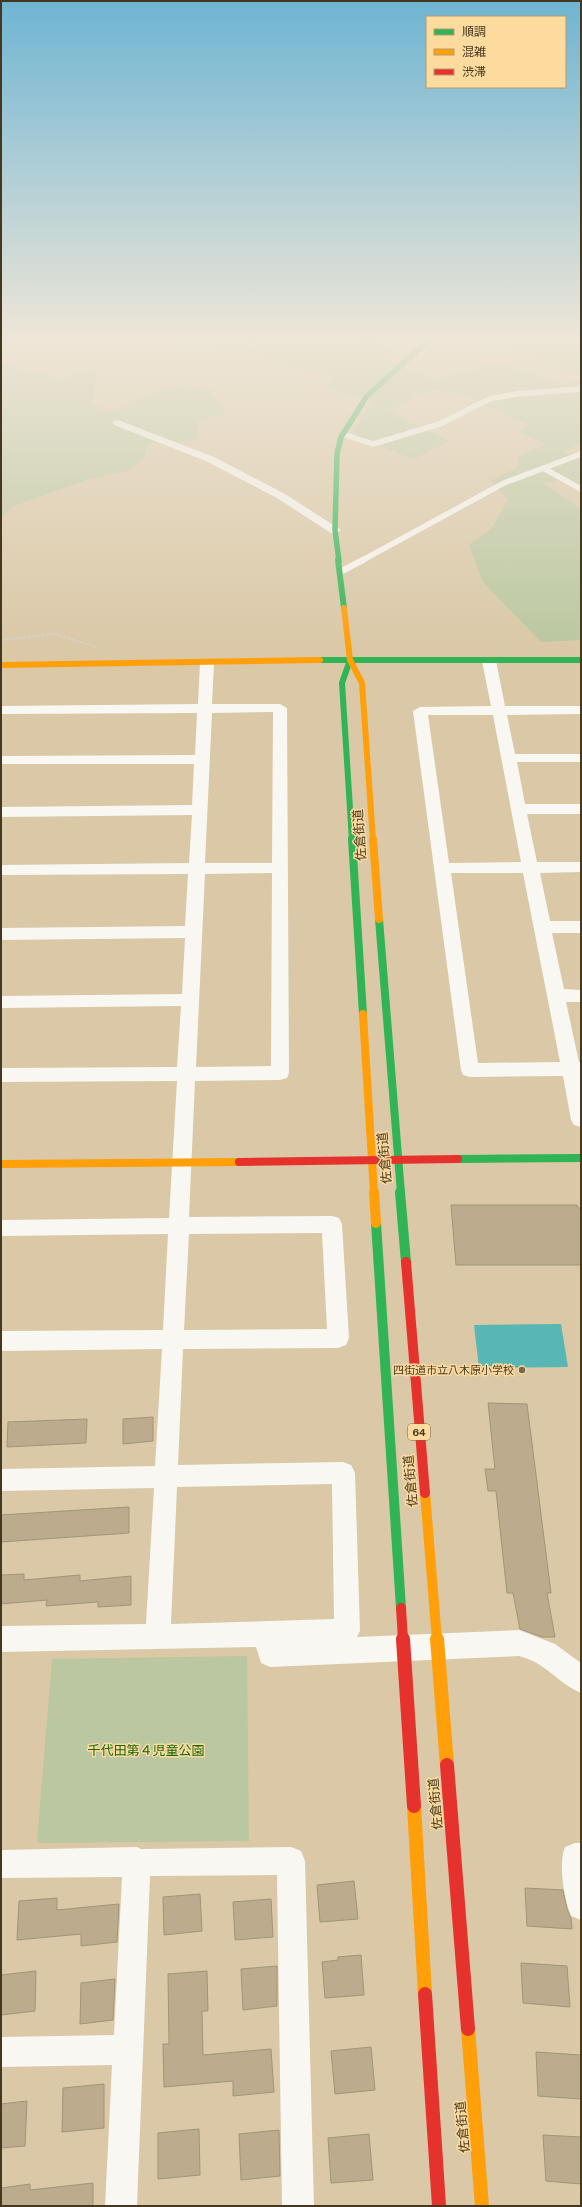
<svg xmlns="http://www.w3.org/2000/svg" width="582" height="2207" font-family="'Public Sans','Noto Sans JP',sans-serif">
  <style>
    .green { fill: #bac7a0 }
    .water { fill: #58b7b4 }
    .building { fill: #bcac8d; stroke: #a2947a }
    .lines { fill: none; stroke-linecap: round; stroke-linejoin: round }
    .path-far1 { stroke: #d6d0c5; stroke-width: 1.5; stroke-dasharray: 2.5 1; stroke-linecap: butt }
    .path { stroke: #d6d0c5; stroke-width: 2; stroke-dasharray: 3 1.5; stroke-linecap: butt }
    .lane-far1 { stroke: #f9f7f2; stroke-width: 5.5 }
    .lane { stroke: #f9f7f2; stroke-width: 6 }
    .street { fill: #f9f7f2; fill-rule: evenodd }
    .fast-far3 { stroke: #30b455; stroke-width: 5.5 }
    .fast-far2 { stroke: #30b455; stroke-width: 6 }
    .fast-far1 { stroke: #30b455; stroke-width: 8 }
    .fast { stroke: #30b455; stroke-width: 10 }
    .slow-far3 { stroke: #ff9f0a; stroke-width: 6 }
    .slow-far2 { stroke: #ff9f0a; stroke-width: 8 }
    .slow-far1 { stroke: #ff9f0a; stroke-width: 10 }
    .slow { stroke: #ff9f0a; stroke-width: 14 }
    .jam-far2 { stroke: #e5322d; stroke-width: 8 }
    .jam-far1 { stroke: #e5322d; stroke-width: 10 }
    .jam { stroke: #e5322d; stroke-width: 14 }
    .poi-dot { fill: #796a4f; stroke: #fddb9f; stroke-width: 1.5 }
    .labels { text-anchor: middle; stroke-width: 3; stroke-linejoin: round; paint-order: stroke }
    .shield { fill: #fddb9f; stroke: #7c6946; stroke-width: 1 }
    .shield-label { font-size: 10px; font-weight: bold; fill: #453820 }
    .poi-label { font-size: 11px; fill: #453820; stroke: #fddb9f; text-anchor: end }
    .near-street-label { font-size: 13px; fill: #453820; stroke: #fddb9f }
    .near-park-label { font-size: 13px; fill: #14660c; stroke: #fddb9f }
  </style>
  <rect width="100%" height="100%" fill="#dac8a7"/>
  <g class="green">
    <path d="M194,340H324C341,346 361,336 379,340C385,341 391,345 396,348L383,359L438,380L495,362L560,385L577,382L581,377L536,356L477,340H581V443L563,452L581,460V487L567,479L543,483L581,509V640L541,642L483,582L469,545L492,528L508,500L491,481L518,467V456L546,444L519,432L530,425L457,393L430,389L388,411L449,441L413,460L352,433L372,402L326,387L336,377L289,366L256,353C237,361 211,350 194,340Z"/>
    <path d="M1,362L62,380L93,367L96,375L92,404L111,413L140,398L177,385L210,390L226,412L196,423L198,440L147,444L143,460L127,471L90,479L11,507L1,517Z"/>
    <path d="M247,1656L249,1841L37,1843L52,1659Z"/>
  </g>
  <path class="water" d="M561,1324L568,1367L479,1368L474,1325Z"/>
  <g class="building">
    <path d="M451,1205H577L578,1208H581V1265H456Z"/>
    <path d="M488,1403L527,1404L551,1593H547L555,1637H542L520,1629L513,1593H507L496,1491H488L485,1469H495Z"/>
    <path d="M153,1417V1441L123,1444V1419Z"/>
    <path d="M87,1419L86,1443L7,1447L8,1422Z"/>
    <path d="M129,1507V1533L1,1542V1515Z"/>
    <path d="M24,1574V1580L80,1575V1581L131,1576V1605L98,1607V1602L46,1606L47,1600L1,1604V1575Z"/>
    <path d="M354,1881L358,1919L320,1922L317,1885Z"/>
    <path d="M525,1888L563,1890L567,1909L571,1918L572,1929L527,1926Z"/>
    <path d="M200,1894L202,1931L164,1935L163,1897Z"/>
    <path d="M57,1898V1910L119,1904L117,1942L81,1946V1934L17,1940L19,1901Z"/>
    <path d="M271,1899L273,1937L235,1940L233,1902Z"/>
    <path d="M361,1955L364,1995L325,1998L322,1962L338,1960V1957Z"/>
    <path d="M521,1963L567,1966L570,2007L523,2003Z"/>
    <path d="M277,1966V2006L243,2010L241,1969Z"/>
    <path d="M36,1971L35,2011L1,2015V1975Z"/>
    <path d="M207,1971L208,2011H202L203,2055L271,2049L274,2092L233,2096V2081L164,2087L163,2044H169L168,1974Z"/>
    <path d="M115,1979L113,2020L80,2024L81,1983Z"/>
    <path d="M371,2047L375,2090L335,2094L331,2051Z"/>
    <path d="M536,2052L581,2055V2099L538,2096Z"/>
    <path d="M104,2084V2128L62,2132L63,2088Z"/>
    <path d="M27,2101L25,2146L1,2148V2104Z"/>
    <path d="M199,2129L200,2175L158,2179V2133Z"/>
    <path d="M279,2130L280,2176L241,2180L239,2134Z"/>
    <path d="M369,2134L373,2180L331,2183L328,2138Z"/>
    <path d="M543,2135L581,2137V2184L546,2181Z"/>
    <path d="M93,2183V2206H1V2188L30,2184V2190Z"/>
  </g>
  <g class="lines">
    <g class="path-far1">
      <path d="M182,340L181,344L217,357L242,384L236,391"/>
      <path d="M1,342L9,340"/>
    </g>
    <path class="path" d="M1,640L55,634L99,648"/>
    <g class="lane-far1">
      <path d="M343,434L373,444L440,424L489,399L517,394L581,389"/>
      <path d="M543,468L581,489"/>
      <path d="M361,561L504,483L581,454"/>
    </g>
    <path class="lane" d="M340,572L363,560"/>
    <g class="street">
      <path d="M118,420L214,457L285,494L341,530L335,534L331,533L277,498L206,461L114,425L113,423L114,421Z"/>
      <path d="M489,657L496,661L505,706H581V714L507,715L515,754H581V762H517L525,804H581V814H527L537,862H581V872L540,873L550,921H581V933H552L564,989L581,990V1002H566L579,1062H581V1127L574,1125L571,1120L563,1076L470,1077L463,1075L461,1070L413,711L420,707L491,706L482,661ZM428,715H493L521,862L449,863ZM451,873H523L560,1062L478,1063Z"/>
      <path d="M207,659L214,663L212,704H280L287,708L289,1073L287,1078L280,1080L195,1081L189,1217L332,1216L339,1218L342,1224L349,1338L346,1345L338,1348L183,1349L178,1465L343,1462L351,1465L355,1473L360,1631L357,1637L519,1630L555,1644L581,1663V1693C557,1683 547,1663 519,1656L270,1667L261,1663L256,1647L1,1652V1626L146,1624L154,1488L1,1491V1469L155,1466L162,1349L1,1351V1331L163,1330L168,1234L1,1236V1220L169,1218L177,1081L1,1082V1068L177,1067L181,1006L1,1008V996L182,994L185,938L1,940V928L185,926L188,874L1,875V865L189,863L192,815L1,817V807L192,805L194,764H1V756L195,755L197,713L1,714V706L198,704L200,663ZM273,712L272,863H205L212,713ZM272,873L271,1066L196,1067L205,874ZM322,1233L327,1329L184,1330L189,1234ZM332,1484L334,1619L171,1624L177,1487Z"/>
      <path d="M575,1843H581V1920L571,1916C564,1899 558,1864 565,1847Z"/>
      <path d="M137,1847L141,1849L291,1847L301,1851L305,1861L314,2206H282L277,1875L150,1876L137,2206H105L112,2065L1,2067V2037L114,2035L122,1877L1,1878V1850Z"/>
    </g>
    <path class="fast-far3" d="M339,561L335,530L337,454L341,437L367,396L429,340"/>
    <g class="fast-far2">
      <path d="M338,560L344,608"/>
      <path d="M320,660H581"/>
      <path d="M350,660L342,683L352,840"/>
    </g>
    <g class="fast-far1">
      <path d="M352,839L363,1014"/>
      <path d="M379,919L401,1193"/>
      <path d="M458,1159L581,1158"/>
    </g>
    <g class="fast">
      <path d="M400,1192L406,1262"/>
      <path d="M376,1223L401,1608"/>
    </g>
    <g class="slow-far3">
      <path d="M344,608L350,660L362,683L373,840"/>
      <path d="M1,665L320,660"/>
    </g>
    <g class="slow-far2">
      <path d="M373,839L379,919"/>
      <path d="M363,1014L374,1193"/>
      <path d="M1,1164L239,1162"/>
    </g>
    <g class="slow-far1">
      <path d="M374,1192L376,1223"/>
      <path d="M425,1493L437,1640"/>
    </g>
    <g class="slow">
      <path d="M437,1639L447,1765"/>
      <path d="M414,1806L425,1994"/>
      <path d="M468,2029L482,2206"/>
    </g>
    <path class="jam-far2" d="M239,1162L458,1159"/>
    <g class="jam-far1">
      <path d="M406,1262L425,1493"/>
      <path d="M401,1608L403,1640"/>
    </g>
    <g class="jam">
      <path d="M403,1639L414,1806"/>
      <path d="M447,1765L468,2029"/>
      <path d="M425,1994L439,2206"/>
    </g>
  </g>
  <linearGradient id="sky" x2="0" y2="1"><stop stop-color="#6eb5d3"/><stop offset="0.52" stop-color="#eee6d7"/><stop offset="1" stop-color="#eee6d7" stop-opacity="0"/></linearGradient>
  <rect width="582" height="649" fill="url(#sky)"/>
  <circle class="poi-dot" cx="522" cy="1370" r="4"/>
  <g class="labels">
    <rect class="shield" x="408" y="1424" width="22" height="16" rx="3"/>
    <g class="shield-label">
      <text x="419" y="1436">64</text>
    </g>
    <g class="poi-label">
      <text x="514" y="1374">四街道市立八木原小学校</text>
    </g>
    <g class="near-street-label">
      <text transform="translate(359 835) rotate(-94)" y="5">佐倉街道</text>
      <text transform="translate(384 1158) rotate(-95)" y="5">佐倉街道</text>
      <text transform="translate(410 1481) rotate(-95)" y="5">佐倉街道</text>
      <text transform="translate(435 1804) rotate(-95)" y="5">佐倉街道</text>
      <text transform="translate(462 2127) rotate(-95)" y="5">佐倉街道</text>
    </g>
    <g class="near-park-label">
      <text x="146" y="1755">千代田第４児童公園</text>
    </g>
  </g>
  <rect width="582" height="2207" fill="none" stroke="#453820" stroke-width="4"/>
  <rect x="426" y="16" width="140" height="72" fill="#fddb9f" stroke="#b39a6c"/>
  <rect x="434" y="29" width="20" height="6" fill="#30b455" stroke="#b39a6c"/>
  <text x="462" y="36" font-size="12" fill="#453820">順調</text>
  <rect x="434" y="49" width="20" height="6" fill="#ff9f0a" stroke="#b39a6c"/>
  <text x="462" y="56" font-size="12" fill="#453820">混雑</text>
  <rect x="434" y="69" width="20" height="6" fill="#e5322d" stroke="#b39a6c"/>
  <text x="462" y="76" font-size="12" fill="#453820">渋滞</text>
</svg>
